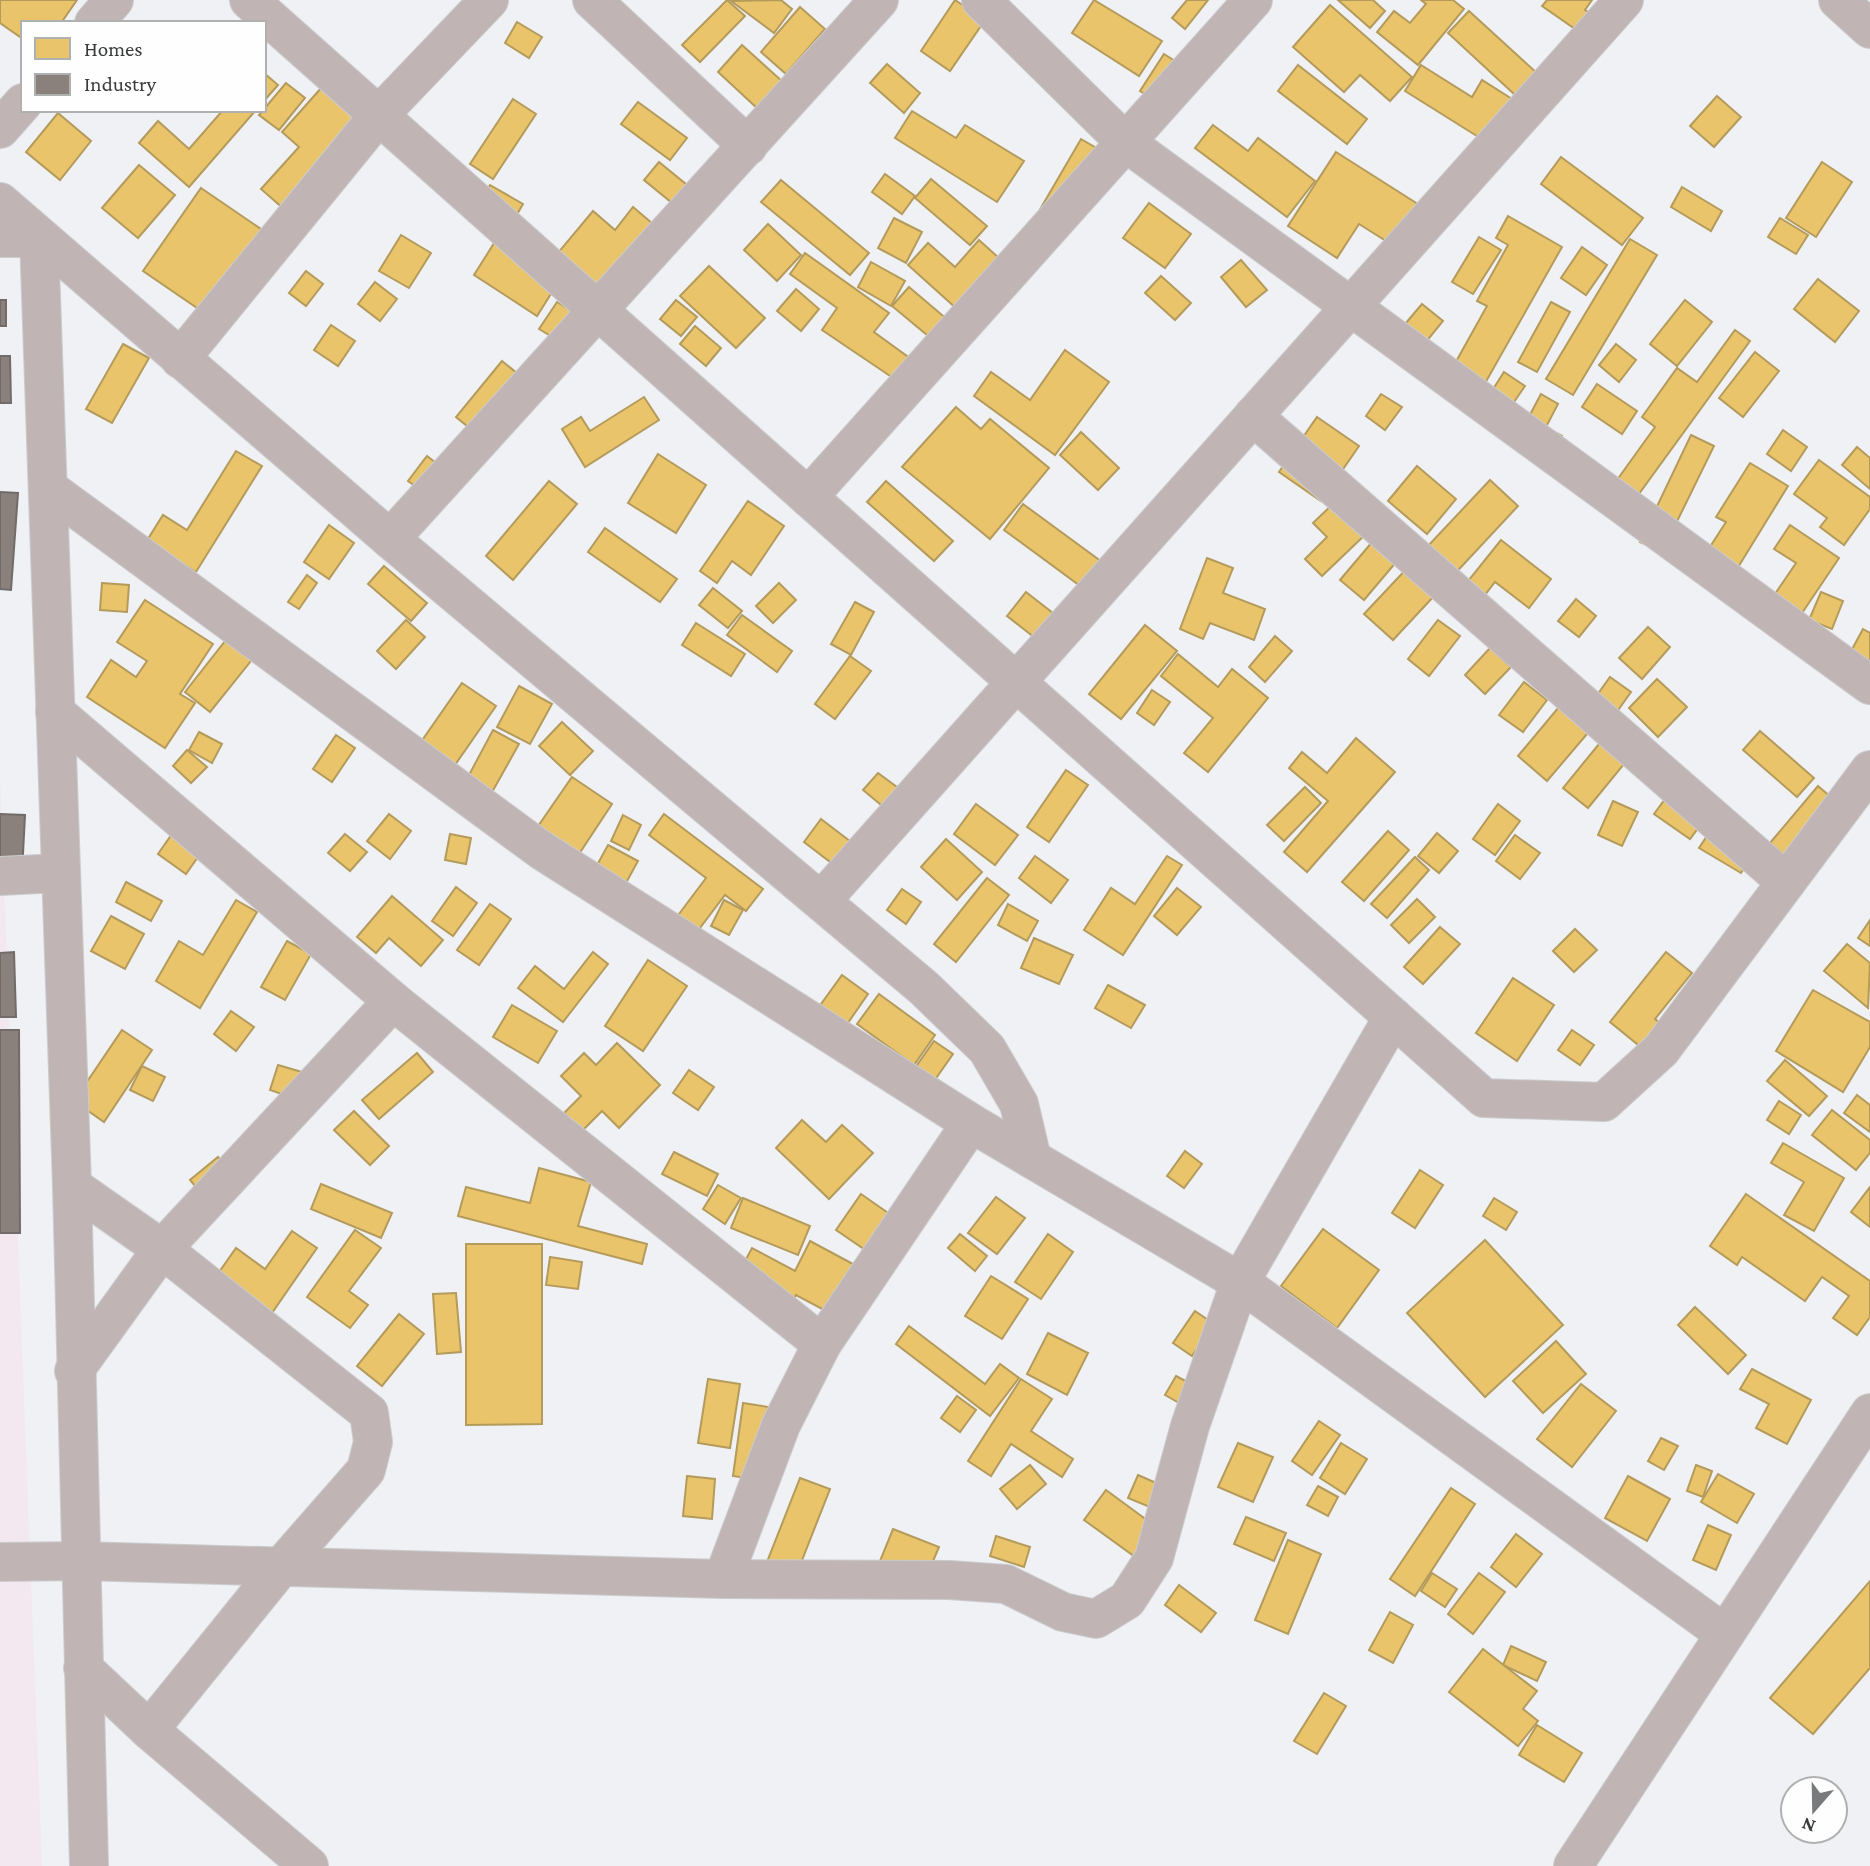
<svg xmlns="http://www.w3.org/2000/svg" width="1870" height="1866" font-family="'Crimson Pro',serif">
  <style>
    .industrial { fill: #f3e7f0 }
    .homes { fill: #e9c46a; stroke: #b49b5c; stroke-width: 2 }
    .industry { fill: #8a817c; stroke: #716c69; stroke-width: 2 }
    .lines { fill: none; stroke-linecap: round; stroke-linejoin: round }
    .minor-casing { stroke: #cbccce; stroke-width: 40 }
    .minor { stroke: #c1b4b4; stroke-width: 38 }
  </style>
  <rect width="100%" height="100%" fill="#eff1f4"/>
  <path class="industrial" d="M0,780L42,1866H0Z"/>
  <g class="homes">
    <path d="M0,0H77L61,23H23V39L0,23Z"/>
    <path d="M727,0L745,16L700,62L682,45Z"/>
    <path d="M781,0L792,9L774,33L731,1Z"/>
    <path d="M955,0L985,20L950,71L921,51Z"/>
    <path d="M1094,0L1162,41L1139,76L1072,33Z"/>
    <path d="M1187,0H1208L1185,29L1172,18Z"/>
    <path d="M1338,0H1373L1385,11L1370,28Z"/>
    <path d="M1421,0H1453L1464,9L1418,65L1377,32L1394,11L1410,23L1426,4Z"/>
    <path d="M1547,0H1592L1585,10L1603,22L1591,40L1542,6Z"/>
    <path d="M1330,5L1412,77L1390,101L1360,75L1344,92L1293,47Z"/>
    <path d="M800,7L825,29L786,74L761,52Z"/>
    <path d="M1469,11L1550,85L1529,108L1448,33Z"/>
    <path d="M517,22L542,37L529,58L505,43Z"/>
    <path d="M742,45L783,82L758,109L718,72Z"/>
    <path d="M1164,54L1186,68L1162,105L1140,91Z"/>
    <path d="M887,64L920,93L904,113L870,83Z"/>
    <path d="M1298,65L1367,119L1347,144L1278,91Z"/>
    <path d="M1421,65L1472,97L1482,80L1523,106L1496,148L1405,91Z"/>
    <path d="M264,73L278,85L264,101Z"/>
    <path d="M331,77L379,119L293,217L261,189L299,147L282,132Z"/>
    <path d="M286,83L305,98L279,130L259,115Z"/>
    <path d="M1717,96L1741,117L1714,147L1690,126Z"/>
    <path d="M513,99L536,114L493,179L470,164Z"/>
    <path d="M638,102L687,138L670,160L621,124Z"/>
    <path d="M223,110H256L189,187L139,143L158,121L189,149Z"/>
    <path d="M912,111L956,138L965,125L1024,161L997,202L895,138Z"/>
    <path d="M58,113L91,141L60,180L26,152Z"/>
    <path d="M1213,125L1248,151L1258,138L1315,181L1287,217L1195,148Z"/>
    <path d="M1081,139L1105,153L1035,218Z"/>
    <path d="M1336,152L1432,213L1405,253L1359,224L1337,258L1288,226Z"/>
    <path d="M1561,157L1643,218L1622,245L1541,184Z"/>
    <path d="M659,162L692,189L677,207L644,180Z"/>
    <path d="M1822,162L1852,182L1816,237L1786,218Z"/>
    <path d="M139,165L175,195L138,238L102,208Z"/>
    <path d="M885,174L915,196L902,214L872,192Z"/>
    <path d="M931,179L987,226L970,245L915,198Z"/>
    <path d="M781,180L869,253L850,275L761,202Z"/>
    <path d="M490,185L523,204L502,240L469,221Z"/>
    <path d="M1682,187L1722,211L1711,231L1671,207Z"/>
    <path d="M201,188L280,242L222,325L143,271Z"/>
    <path d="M1149,203L1191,234L1165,268L1123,238Z"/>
    <path d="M633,207L659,229L605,294L557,254L593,211L615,230Z"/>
    <path d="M1508,216L1562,247L1479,394L1448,376L1487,306L1477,301L1508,245L1496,238Z"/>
    <path d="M894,218L922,232L906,263L878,248Z"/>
    <path d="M1780,218L1808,235L1796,254L1768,237Z"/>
    <path d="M768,224L801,255L777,281L744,250Z"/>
    <path d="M401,235L431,253L409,288L379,271Z"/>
    <path d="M1479,237L1501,250L1473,294L1452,282Z"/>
    <path d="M1630,239L1657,255L1573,395L1546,379Z"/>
    <path d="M496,240L559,281L537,316L474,275Z"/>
    <path d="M979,240L1011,269L967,318L908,265L928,243L955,267Z"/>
    <path d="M1582,247L1607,265L1586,295L1561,278Z"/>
    <path d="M805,253L889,313L874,332L911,359L896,380L822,330L837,308L790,274Z"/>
    <path d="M1241,260L1267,290L1246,307L1221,277Z"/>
    <path d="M871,262L905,281L891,306L858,287Z"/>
    <path d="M709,266L765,318L736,348L680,296Z"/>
    <path d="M306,271L323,284L306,306L289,293Z"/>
    <path d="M1161,276L1191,303L1175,320L1145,293Z"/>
    <path d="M1818,279L1859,311L1835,342L1794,309Z"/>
    <path d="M375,282L397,299L380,321L358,304Z"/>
    <path d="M909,287L955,326L939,345L892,306Z"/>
    <path d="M796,289L819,309L801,331L777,311Z"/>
    <path d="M676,300L697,317L681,336L660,319Z"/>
    <path d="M1685,300L1712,322L1677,366L1650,344Z"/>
    <path d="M557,302L577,314L559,341L539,329Z"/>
    <path d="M1551,302L1570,312L1537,372L1518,362Z"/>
    <path d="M1422,304L1443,321L1421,348L1400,330Z"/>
    <path d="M331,325L355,341L338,366L314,350Z"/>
    <path d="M695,326L721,348L706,366L680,344Z"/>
    <path d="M1735,330L1750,341L1633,502L1612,487L1655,427L1642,417L1677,368L1697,382Z"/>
    <path d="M123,344L149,358L112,423L86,409Z"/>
    <path d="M1616,344L1636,360L1619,382L1599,365Z"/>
    <path d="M1065,350L1109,382L1055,455L974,396L991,372L1030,400Z"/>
    <path d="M1755,352L1779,371L1743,417L1719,398Z"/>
    <path d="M502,361L523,378L477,434L456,417Z"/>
    <path d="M1504,372L1525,386L1503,418L1483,405Z"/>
    <path d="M1597,384L1637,411L1622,434L1582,407Z"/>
    <path d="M1381,394L1402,407L1385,430L1366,416Z"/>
    <path d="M1541,394L1558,404L1546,427L1562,436L1551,457L1517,439Z"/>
    <path d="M644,397L659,420L585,467L562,429L581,417L590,431Z"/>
    <path d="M956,407L981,429L990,419L1049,468L990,539L902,467Z"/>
    <path d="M1317,417L1359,446L1321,501L1279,472Z"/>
    <path d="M1783,430L1807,447L1791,471L1767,454Z"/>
    <path d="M1081,432L1119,468L1098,490L1060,455Z"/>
    <path d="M1691,435L1714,446L1662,552L1640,542Z"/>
    <path d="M1857,447L1870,458V489L1842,465Z"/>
    <path d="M236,451L262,466L196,572L146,542L163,515L187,530Z"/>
    <path d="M658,454L706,485L676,533L628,503Z"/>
    <path d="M427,456L444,469L425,493L408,481Z"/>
    <path d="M1819,460L1870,497V509L1844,545L1820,527L1827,518L1794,494Z"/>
    <path d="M1750,463L1788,486L1729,582L1699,564L1726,522L1716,517Z"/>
    <path d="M1417,466L1456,499L1427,534L1388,501Z"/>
    <path d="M1490,480L1518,506L1393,640L1364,614Z"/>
    <path d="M549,481L577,504L513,580L486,556Z"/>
    <path d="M886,481L953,541L934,561L867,502Z"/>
    <path d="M1337,500L1368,532L1322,576L1305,559L1327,537L1313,523Z"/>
    <path d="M748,501L784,526L751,575L732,561L717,583L700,571Z"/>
    <path d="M1023,504L1102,562L1083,588L1004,530Z"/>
    <path d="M329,525L354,543L329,579L304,562Z"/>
    <path d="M1790,525L1839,558L1788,634L1760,616L1796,563L1774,549Z"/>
    <path d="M605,528L677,579L660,602L588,552Z"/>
    <path d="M1501,540L1551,579L1529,608L1495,582L1481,600L1464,586Z"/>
    <path d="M1373,541L1397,561L1364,600L1340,580Z"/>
    <path d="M1207,558L1233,568L1223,593L1265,609L1254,640L1210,623L1203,639L1180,629Z"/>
    <path d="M384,566L427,603L411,621L368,584Z"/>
    <path d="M307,575L317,583L299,609L288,602Z"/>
    <path d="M102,583L129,585L127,612L100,610Z"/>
    <path d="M779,583L796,600L773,623L756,606Z"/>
    <path d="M713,588L742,611L728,628L699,605Z"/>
    <path d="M1026,592L1063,621L1044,645L1007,616Z"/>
    <path d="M1821,592L1843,601L1832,629L1809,620Z"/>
    <path d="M1576,599L1596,616L1579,637L1558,621Z"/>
    <path d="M145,600L213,644L180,694L195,703L165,748L87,697L111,660L136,677L147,661L117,642Z"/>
    <path d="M855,602L874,612L851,655L831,644Z"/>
    <path d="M742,615L792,651L777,672L727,635Z"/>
    <path d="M406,620L425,637L396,669L377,651Z"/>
    <path d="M1438,620L1460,636L1429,676L1408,659Z"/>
    <path d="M696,623L745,654L731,676L682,645Z"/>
    <path d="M1145,625L1177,651L1121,719L1089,694Z"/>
    <path d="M1648,627L1670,647L1642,679L1619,658Z"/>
    <path d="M1863,629L1870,633V663L1850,653Z"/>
    <path d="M233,631L259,651L210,712L185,692Z"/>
    <path d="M1275,636L1292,651L1265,682L1249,667Z"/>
    <path d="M1490,648L1511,667L1485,694L1465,675Z"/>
    <path d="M1178,654L1218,687L1232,669L1268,698L1208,772L1184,753L1213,718L1161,676Z"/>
    <path d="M850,656L871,671L835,719L815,704Z"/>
    <path d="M1610,677L1631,692L1616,713L1595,698Z"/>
    <path d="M1657,679L1687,707L1658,737L1629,708Z"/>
    <path d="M1524,682L1547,700L1523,732L1499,715Z"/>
    <path d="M462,683L496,706L448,775L414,752Z"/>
    <path d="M519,686L552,704L530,744L497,727Z"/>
    <path d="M1574,689L1604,714L1547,781L1518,756Z"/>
    <path d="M1152,690L1170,702L1154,725L1137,713Z"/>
    <path d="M562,722L593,751L570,775L539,746Z"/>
    <path d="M493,730L519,744L486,803L461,790Z"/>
    <path d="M1760,731L1814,778L1797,797L1743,750Z"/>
    <path d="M199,732L222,744L212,763L189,750Z"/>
    <path d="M1608,733L1633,753L1588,808L1563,788Z"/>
    <path d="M336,735L355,748L332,782L313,769Z"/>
    <path d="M1356,738L1395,772L1307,872L1284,852L1328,801L1289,768L1302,752L1327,773Z"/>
    <path d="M187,750L207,767L191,783L173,766Z"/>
    <path d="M1066,770L1088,785L1049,842L1027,827Z"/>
    <path d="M878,773L901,790L886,809L863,790Z"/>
    <path d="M572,777L612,804L575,860L534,832Z"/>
    <path d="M1818,786L1839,804L1805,873L1770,843Z"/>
    <path d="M1305,787L1321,803L1284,841L1267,825Z"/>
    <path d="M1671,791L1707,816L1690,839L1654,814Z"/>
    <path d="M1613,801L1638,812L1622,846L1598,835Z"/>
    <path d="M976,804L1018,835L995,865L954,834Z"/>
    <path d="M1498,804L1520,821L1495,855L1473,839Z"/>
    <path d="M1722,813L1762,838L1741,873L1699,848Z"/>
    <path d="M389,814L411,831L390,859L367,841Z"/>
    <path d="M664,814L763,889L746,911L725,895L693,937L673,922L706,878L649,835Z"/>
    <path d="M623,815L641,825L629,850L611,841Z"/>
    <path d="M821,819L855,845L838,868L804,842Z"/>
    <path d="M1388,831L1409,850L1364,901L1342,882Z"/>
    <path d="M1437,833L1458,851L1439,873L1418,856Z"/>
    <path d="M172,834L200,854L186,874L158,854Z"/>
    <path d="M345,834L367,852L350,871L328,853Z"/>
    <path d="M450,834L471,838L466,864L445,860Z"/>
    <path d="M1515,835L1540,853L1520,879L1496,861Z"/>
    <path d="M946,839L982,872L957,900L921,867Z"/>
    <path d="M608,845L638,861L620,894L590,878Z"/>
    <path d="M1035,856L1068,880L1051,903L1019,878Z"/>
    <path d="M1167,856L1182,865L1123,955L1084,930L1111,888L1135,904Z"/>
    <path d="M1415,857L1429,870L1387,918L1371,904Z"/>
    <path d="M987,878L1009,895L956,962L934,944Z"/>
    <path d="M126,882L162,901L151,921L116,902Z"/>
    <path d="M456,887L477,903L453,936L432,921Z"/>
    <path d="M1177,888L1201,907L1177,935L1154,916Z"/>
    <path d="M902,889L921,902L906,924L887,910Z"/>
    <path d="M392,896L443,940L421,966L389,938L376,953L357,937Z"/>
    <path d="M1417,899L1435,917L1409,943L1391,925Z"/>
    <path d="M236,900L257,912L200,1008L156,981L179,941L203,955Z"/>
    <path d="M724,900L743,910L729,935L711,926Z"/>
    <path d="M490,904L511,919L479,965L457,950Z"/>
    <path d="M1008,904L1038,921L1027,941L998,925Z"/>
    <path d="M111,916L144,934L125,969L91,951Z"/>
    <path d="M1870,920V946L1858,938Z"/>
    <path d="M1440,927L1460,944L1423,984L1404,967Z"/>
    <path d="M1575,929L1597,950L1574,972L1553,951Z"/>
    <path d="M1034,938L1073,955L1059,984L1021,968Z"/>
    <path d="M287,941L311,954L285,1000L261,987Z"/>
    <path d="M1847,944L1870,963L1868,1008L1824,971Z"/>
    <path d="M593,952L608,964L563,1022L518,988L535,966L564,989Z"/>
    <path d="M1666,952L1692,973L1655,1019L1677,1037L1658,1061L1610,1022Z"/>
    <path d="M648,960L687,986L643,1051L605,1026Z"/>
    <path d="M842,975L868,994L843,1030L816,1011Z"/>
    <path d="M1513,978L1554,1005L1517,1061L1476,1033Z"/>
    <path d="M1108,985L1145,1005L1131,1028L1095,1008Z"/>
    <path d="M1813,990L1870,1022V1047L1843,1092L1776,1051Z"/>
    <path d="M879,994L935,1035L914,1065L857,1024Z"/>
    <path d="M512,1005L557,1031L538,1063L493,1037Z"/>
    <path d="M231,1011L254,1027L236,1051L214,1034Z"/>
    <path d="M122,1030L152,1050L104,1122L74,1101Z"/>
    <path d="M1572,1030L1594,1045L1580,1065L1558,1050Z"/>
    <path d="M934,1041L953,1054L934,1081L915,1068Z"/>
    <path d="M617,1043L660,1085L619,1128L602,1111L582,1131L564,1113L581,1096L561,1076L584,1053L596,1065Z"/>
    <path d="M417,1053L433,1072L379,1119L362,1100Z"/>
    <path d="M1785,1060L1827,1096L1809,1116L1767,1081Z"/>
    <path d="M278,1065L312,1075L304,1102L270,1090Z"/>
    <path d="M142,1066L165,1077L153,1101L130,1090Z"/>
    <path d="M689,1070L714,1087L698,1110L673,1093Z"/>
    <path d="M1857,1095L1870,1105V1132L1844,1113Z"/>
    <path d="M1779,1101L1801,1115L1789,1134L1767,1120Z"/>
    <path d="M1832,1110L1870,1140V1153L1856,1170L1812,1135Z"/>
    <path d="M354,1111L389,1146L370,1165L334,1130Z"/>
    <path d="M802,1120L826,1142L842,1125L873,1153L829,1199L776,1148Z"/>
    <path d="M1783,1143L1844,1178L1814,1231L1784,1215L1804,1182L1771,1163Z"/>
    <path d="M1185,1151L1202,1164L1184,1188L1167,1176Z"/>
    <path d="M674,1152L718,1174L707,1196L662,1174Z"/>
    <path d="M218,1157L236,1179L208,1202L190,1180Z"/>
    <path d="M539,1168L591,1182L578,1226L647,1244L642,1264L458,1216L466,1187L530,1203Z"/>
    <path d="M1420,1170L1443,1185L1415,1228L1392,1213Z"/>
    <path d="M321,1184L392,1213L381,1238L311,1209Z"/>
    <path d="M718,1185L741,1198L725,1224L703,1209Z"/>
    <path d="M1870,1187V1227L1851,1212Z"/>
    <path d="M861,1194L904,1224L880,1260L836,1230Z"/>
    <path d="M1746,1194L1870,1281V1317L1857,1335L1833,1318L1849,1296L1822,1277L1805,1301L1742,1257L1737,1265L1710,1246Z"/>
    <path d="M996,1197L1025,1218L997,1254L968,1233Z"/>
    <path d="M743,1198L810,1226L798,1255L731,1228Z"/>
    <path d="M1494,1198L1517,1212L1506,1230L1483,1216Z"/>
    <path d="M1323,1229L1379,1270L1337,1328L1281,1286Z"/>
    <path d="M355,1230L381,1248L349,1291L368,1305L350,1328L307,1297Z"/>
    <path d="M292,1231L317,1248L265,1323L210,1285L236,1248L265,1269Z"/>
    <path d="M960,1234L987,1256L975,1271L948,1248Z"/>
    <path d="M1048,1234L1073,1252L1041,1299L1015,1282Z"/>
    <path d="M1485,1240L1563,1325L1485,1397L1407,1313Z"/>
    <path d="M810,1241L866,1271L841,1319L796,1295L791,1304L737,1276L752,1248L795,1271Z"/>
    <path d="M466,1244H542V1424L466,1425Z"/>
    <path d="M550,1257L582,1262L578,1289L546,1285Z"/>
    <path d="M991,1276L1028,1299L1002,1339L965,1316Z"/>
    <path d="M456,1293L461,1352L437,1354L433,1294Z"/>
    <path d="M1695,1307L1746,1355L1728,1374L1678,1325Z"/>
    <path d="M1195,1311L1214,1324L1192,1356L1173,1343Z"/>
    <path d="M399,1314L424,1334L382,1386L357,1366Z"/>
    <path d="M909,1326L985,1384L1000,1364L1019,1378L990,1416L896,1344Z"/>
    <path d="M1048,1333L1088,1353L1067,1395L1027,1374Z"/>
    <path d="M1556,1341L1586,1374L1543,1413L1513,1381Z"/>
    <path d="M1752,1369L1811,1400L1787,1444L1756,1428L1769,1404L1740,1389Z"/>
    <path d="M1176,1376L1197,1387L1186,1407L1165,1395Z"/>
    <path d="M708,1379L740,1384L730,1448L698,1443Z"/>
    <path d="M1021,1379L1052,1399L1031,1431L1073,1459L1062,1477L1011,1444L991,1476L968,1461Z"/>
    <path d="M1581,1384L1616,1411L1572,1467L1537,1439Z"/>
    <path d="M957,1396L976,1410L960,1432L941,1418Z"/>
    <path d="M743,1403L768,1407L759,1480L733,1476Z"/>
    <path d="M1319,1421L1340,1435L1312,1475L1292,1461Z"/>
    <path d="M1661,1438L1678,1446L1664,1470L1648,1461Z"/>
    <path d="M1238,1443L1273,1457L1253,1502L1218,1487Z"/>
    <path d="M1341,1443L1367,1459L1345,1494L1320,1478Z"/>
    <path d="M1030,1465L1046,1484L1017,1509L1000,1489Z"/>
    <path d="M1696,1465L1712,1471L1703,1497L1687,1491Z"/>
    <path d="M1718,1474L1754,1494L1737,1523L1701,1502Z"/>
    <path d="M1138,1475L1179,1493L1169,1515L1128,1498Z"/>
    <path d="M687,1476L715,1479L712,1519L683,1516Z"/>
    <path d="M1628,1476L1670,1499L1647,1541L1605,1518Z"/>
    <path d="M800,1478L830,1489L797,1573L767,1562Z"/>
    <path d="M1318,1486L1338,1497L1328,1516L1307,1505Z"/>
    <path d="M1451,1488L1475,1504L1415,1596L1390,1579Z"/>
    <path d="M1106,1490L1159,1529L1138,1559L1084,1520Z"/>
    <path d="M1246,1517L1286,1533L1274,1561L1234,1544Z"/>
    <path d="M1708,1525L1731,1535L1716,1570L1693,1560Z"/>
    <path d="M893,1529L939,1547L923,1585L878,1566Z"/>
    <path d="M1516,1534L1542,1554L1516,1587L1491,1567Z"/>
    <path d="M996,1536L1030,1547L1024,1567L990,1556Z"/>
    <path d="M1288,1540L1321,1554L1288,1634L1255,1620Z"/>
    <path d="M1432,1573L1457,1589L1445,1607L1421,1591Z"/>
    <path d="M1479,1573L1505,1592L1473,1634L1448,1614Z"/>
    <path d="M1870,1581V1668L1813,1734L1770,1698Z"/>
    <path d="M1179,1585L1216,1613L1201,1632L1165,1605Z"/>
    <path d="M1390,1612L1413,1625L1393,1663L1369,1650Z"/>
    <path d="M1511,1646L1546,1662L1537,1681L1503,1665Z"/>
    <path d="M1483,1649L1537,1691L1523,1709L1538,1721L1518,1746L1449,1692Z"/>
    <path d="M1324,1693L1346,1706L1317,1754L1294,1741Z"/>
    <path d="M1537,1725L1582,1753L1564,1782L1519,1755Z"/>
  </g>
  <g class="industry">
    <rect x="0" y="300" width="6" height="26"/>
    <path d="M0,356H10L11,403H0Z"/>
    <path d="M0,492L18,493L11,590L0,589Z"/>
    <path d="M0,814L25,815L22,873L0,871Z"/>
    <path d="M14,952L16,1017H0V953Z"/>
    <path d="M0,1030H19L20,1233H0Z"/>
  </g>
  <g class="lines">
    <defs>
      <g id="minor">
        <path d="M249,0L1484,1098L1604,1102L1661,1050L1870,770"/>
        <path d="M592,0L748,146"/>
        <path d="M981,0L1125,142L1870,685"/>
        <path d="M1838,0L1870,29"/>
        <path d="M94,23L114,0"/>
        <path d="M0,129L23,103"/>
        <path d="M0,202L390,539L924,988L987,1049L1019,1104L1032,1159"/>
        <path d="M0,238H39L72,1186L89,1866"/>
        <path d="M180,359L379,115L489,0"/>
        <path d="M1253,416L1786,882"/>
        <path d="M48,488L541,850L971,1123L1240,1282L1725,1634"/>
        <path d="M808,497L1253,0"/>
        <path d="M390,539L879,0"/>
        <path d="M55,712L393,1001L822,1344"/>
        <path d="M0,876L59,873"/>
        <path d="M822,900L1624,0"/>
        <path d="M72,1186L162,1249L369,1413L373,1442L366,1470L281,1567L149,1730"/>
        <path d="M74,1371L162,1249L393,1001"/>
        <path d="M0,1562L80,1561L723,1579L949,1580L1006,1584L1063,1612L1096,1619L1127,1600L1154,1558L1190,1426L1240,1282L1393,1017"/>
        <path d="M723,1579L781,1425L822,1344L971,1123"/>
        <path d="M83,1668L149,1730L309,1866"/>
        <path d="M1573,1866L1870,1413"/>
      </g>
    </defs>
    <use href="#minor" class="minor-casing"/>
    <use href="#minor" class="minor"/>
  </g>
  <rect x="21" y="21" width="245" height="91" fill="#fefefe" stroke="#afb0b0" stroke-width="2"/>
  <rect x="35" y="38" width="35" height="21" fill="#e9c46a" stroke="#afb0b0" stroke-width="2"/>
  <text x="84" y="56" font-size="21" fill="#383a3c">Homes</text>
  <rect x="35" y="74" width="35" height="21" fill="#8a817c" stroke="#afb0b0" stroke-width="2"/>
  <text x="84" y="91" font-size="21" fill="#383a3c">Industry</text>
  <g transform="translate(1814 1810) rotate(200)"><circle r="33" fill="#fefefe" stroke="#afb0b0" stroke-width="2"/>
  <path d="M0-5L12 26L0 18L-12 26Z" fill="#787a7c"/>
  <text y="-10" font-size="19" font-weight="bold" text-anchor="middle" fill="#383a3c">N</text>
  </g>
</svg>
